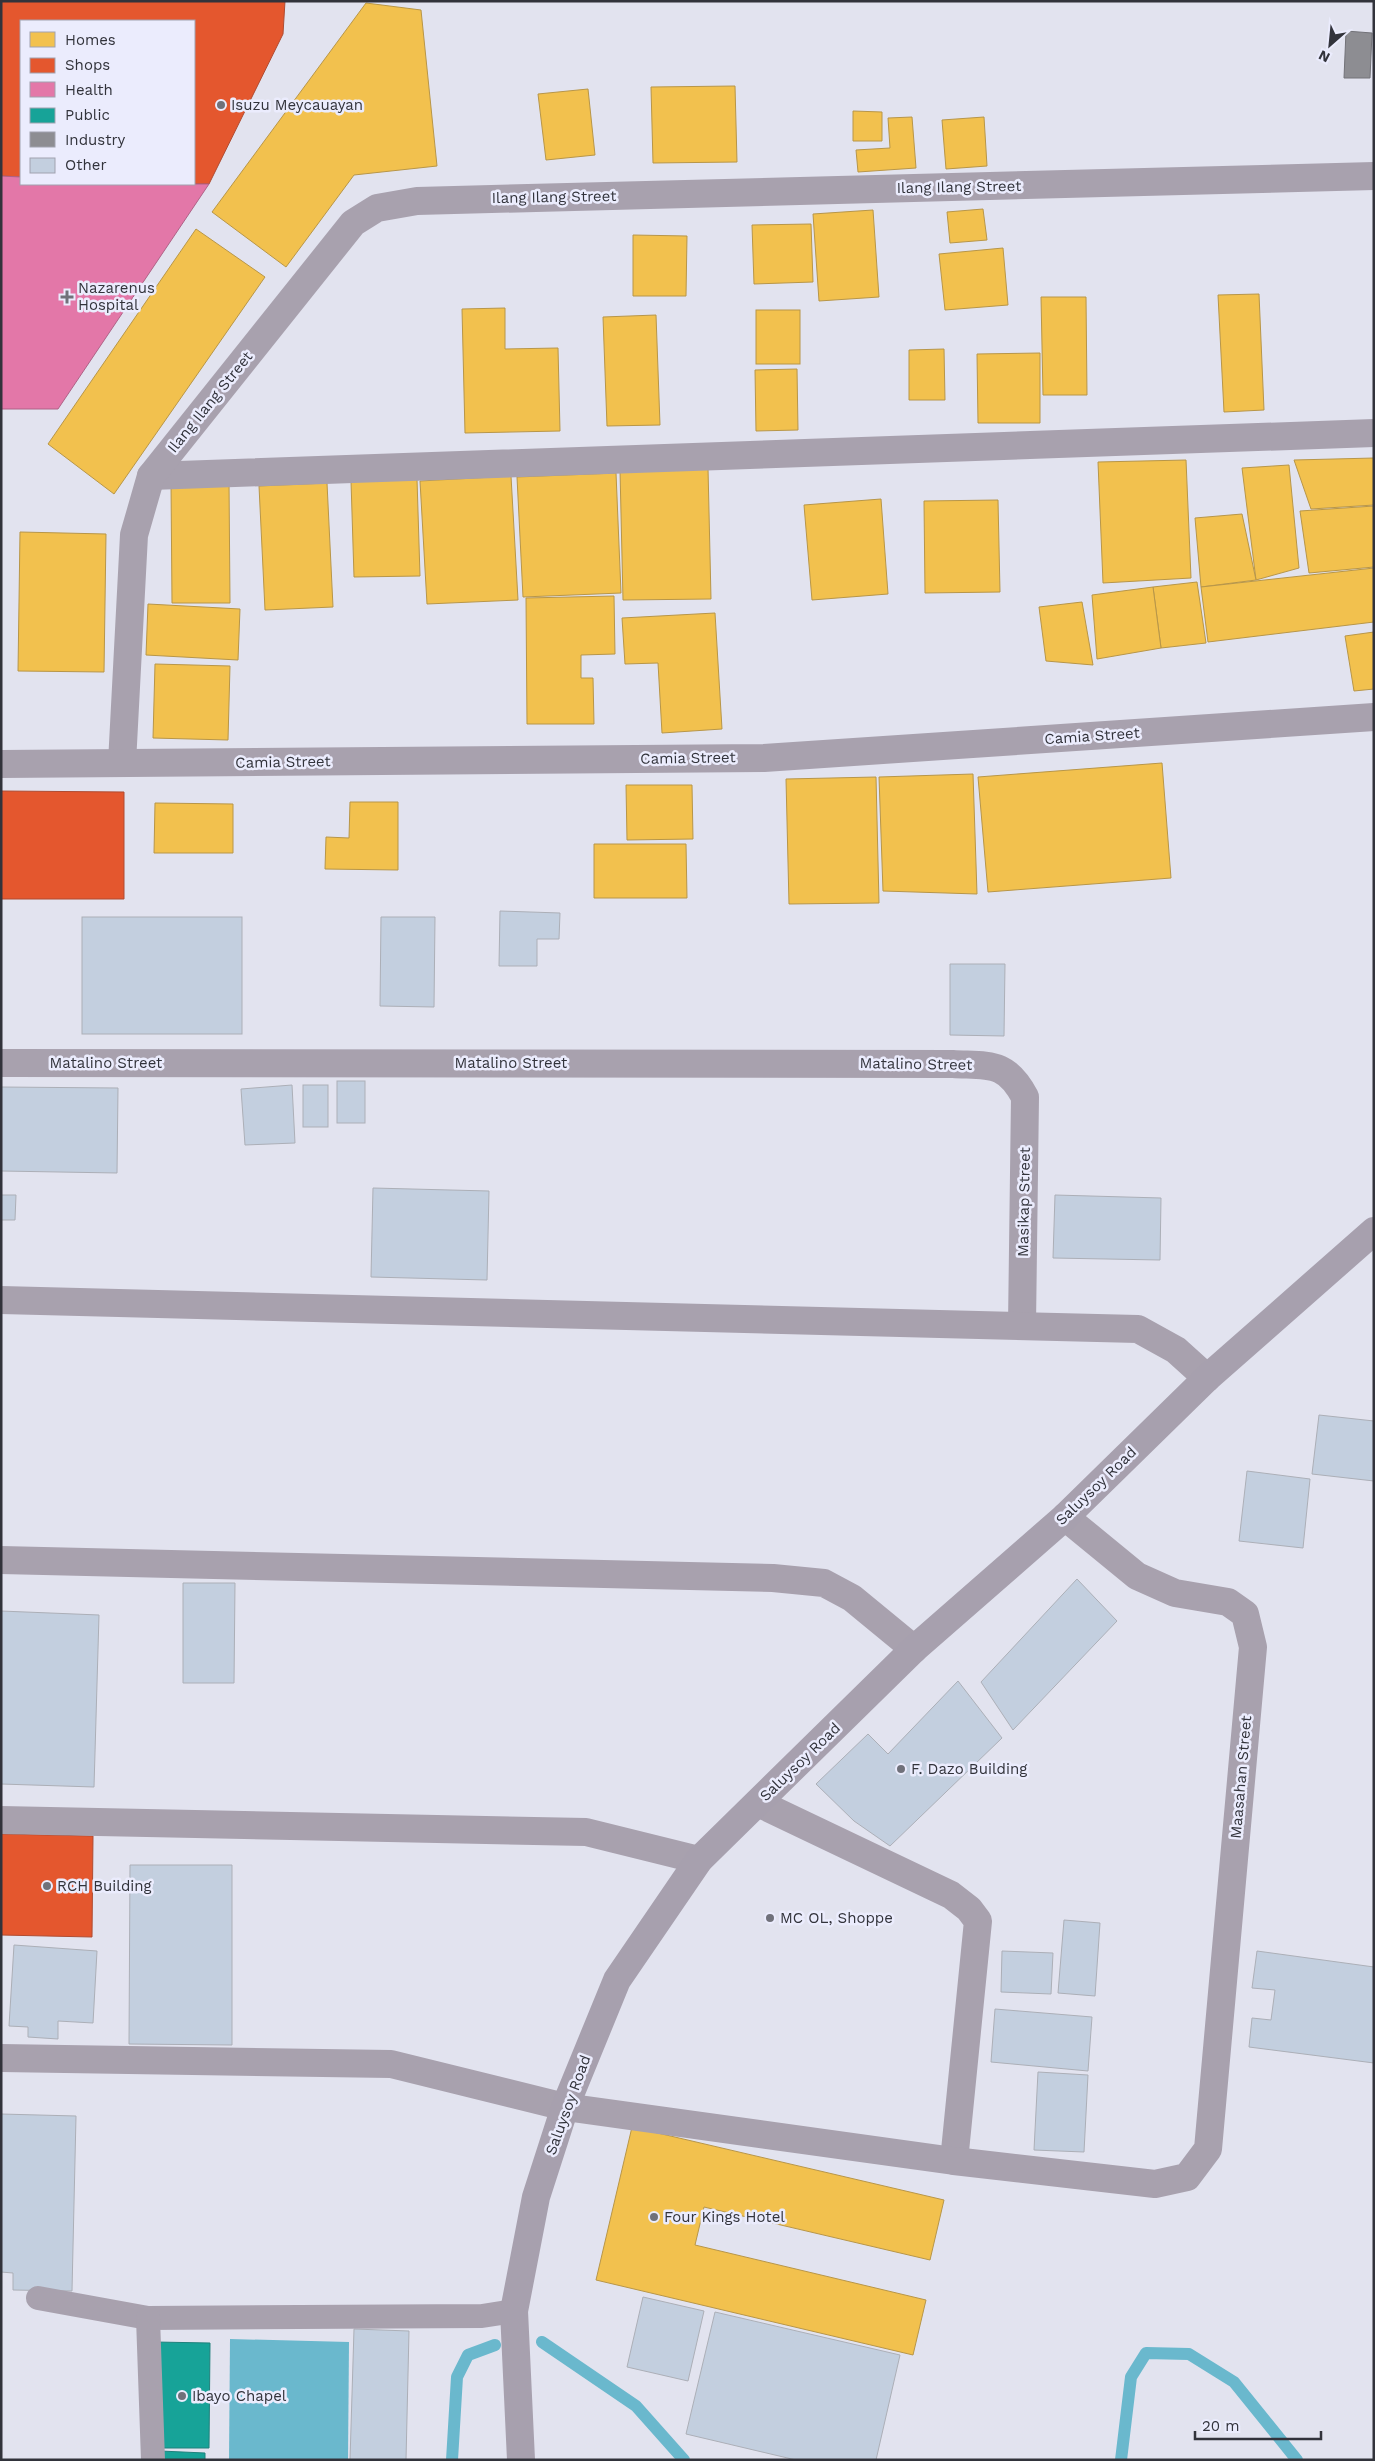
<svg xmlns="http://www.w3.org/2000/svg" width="1375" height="2461" font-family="'Work Sans',sans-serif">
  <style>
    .water { fill: #6ab8cd }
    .homes { fill: #f2c14e; stroke: #b89648 }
    .shops { fill: #e4572e; stroke: #af4c32 }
    .health { fill: #e377a8; stroke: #ae6387 }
    .public { fill: #17a398; stroke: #1f817c }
    .industry { fill: #8d8d92; stroke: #727278 }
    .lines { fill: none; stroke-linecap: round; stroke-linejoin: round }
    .stream { stroke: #6ab8cd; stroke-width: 12 }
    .building { fill: #c3cfdf; stroke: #acafb7 }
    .service { stroke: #a8a1ae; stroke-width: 24 }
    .minor { stroke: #a8a1ae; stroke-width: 28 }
    .secondary { stroke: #a7a0ae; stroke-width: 28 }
    .poi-dot { fill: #70717a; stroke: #ebecfd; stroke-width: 2 }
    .labels { text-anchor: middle; stroke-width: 5; stroke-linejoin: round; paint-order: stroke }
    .poi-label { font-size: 15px; fill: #32333b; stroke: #ebecfd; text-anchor: start }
    .street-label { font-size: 15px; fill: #32333b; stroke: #ebecfd }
  </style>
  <rect width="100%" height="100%" fill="#e2e3ef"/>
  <path class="water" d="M230,2339L349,2342L348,2460H229Z"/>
  <g class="homes">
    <path d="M366,3L421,10L437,166L354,175L286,267L212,212Z"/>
    <path d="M735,86L737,162L653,163L651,87Z"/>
    <path d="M588,89L595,155L546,160L538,94Z"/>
    <path d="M853,111L882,112V141H853Z"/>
    <path d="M912,117L916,168L858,172L856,150L890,148L888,118Z"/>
    <path d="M984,117L987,166L946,169L942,120Z"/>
    <path d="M983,209L987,240L950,243L947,212Z"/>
    <path d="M873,210L879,297L819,301L813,214Z"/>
    <path d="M811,224L813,282L754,284L752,225Z"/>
    <path d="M196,229L265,277L114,494L48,444Z"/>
    <path d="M633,235L687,236L686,296H633Z"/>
    <path d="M1003,248L1008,305L945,310L939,254Z"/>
    <path d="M1259,294L1264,410L1224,412L1218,295Z"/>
    <path d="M1041,297H1086L1087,395H1043Z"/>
    <path d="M505,308V349L558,348L560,431L465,433L462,309Z"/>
    <rect x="756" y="310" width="44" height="54"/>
    <path d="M656,315L660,425L607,426L603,317Z"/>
    <path d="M944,349L945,400H909V350Z"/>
    <path d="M1040,353V423H978L977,354Z"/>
    <path d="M797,369L798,430L756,431L755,370Z"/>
    <path d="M1374,458V505L1311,509L1294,460Z"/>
    <path d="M1186,460L1191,578L1103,583L1098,462Z"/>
    <path d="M1289,465L1299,568L1256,580L1242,468Z"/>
    <path d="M708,468L711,599L623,600L620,470Z"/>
    <path d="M616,473L621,593L523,597L517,477Z"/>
    <path d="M511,476L518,600L427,604L420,481Z"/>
    <path d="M417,479L420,576L354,577L351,481Z"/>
    <path d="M171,481H229L230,603H172Z"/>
    <path d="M327,483L333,607L265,610L259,486Z"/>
    <path d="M881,499L888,594L812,600L804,505Z"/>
    <path d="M998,500L1000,592L925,593L924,501Z"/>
    <path d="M1374,506V567L1309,573L1300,511Z"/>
    <path d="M1242,514L1256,580L1201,587L1195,518Z"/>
    <path d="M20,532L106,534L104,672L18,671Z"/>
    <path d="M1374,568V622L1208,642L1201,587Z"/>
    <path d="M1197,582L1206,643L1161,648L1153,587Z"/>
    <path d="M1153,587L1161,648L1097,659L1092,595Z"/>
    <path d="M614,596L615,654L581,655V678H593L594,724H527L526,598Z"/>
    <path d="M1082,602L1093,665L1046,661L1039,607Z"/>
    <path d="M148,604L240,609L238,660L146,655Z"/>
    <path d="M715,613L722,729L662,733L658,663L625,664L622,618Z"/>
    <path d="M1374,632V689L1354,691L1345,636Z"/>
    <path d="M155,664L230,666L228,740L153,738Z"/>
    <path d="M1162,763L1171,878L988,892L978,777Z"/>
    <path d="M973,774L977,894L883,891L879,777Z"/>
    <path d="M876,777L879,903L789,904L786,779Z"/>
    <path d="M626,785H692L693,839L627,840Z"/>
    <path d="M350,802H398V870L325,869L326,837L349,838Z"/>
    <path d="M155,803L233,804V853H154Z"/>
    <path d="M594,844H686L687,898H594Z"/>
    <path d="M632,2127L944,2200L930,2260L704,2207L695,2245L926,2300L913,2355L596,2280Z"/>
  </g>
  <g class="shops">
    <path d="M1,1H285L283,34L209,184H185H194V21H21V177L1,176Z"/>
    <path d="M1,791L124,792V899H1Z"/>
    <path d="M1,1834L93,1836L92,1937L1,1935Z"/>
  </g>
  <path class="health" d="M1,176L21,177V184H209L58,409H1Z"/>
  <g class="public">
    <path d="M155,2342L210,2343L209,2448H154Z"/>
    <path d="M160,2451L205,2453V2460H159Z"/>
  </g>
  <path class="industry" d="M1346,31L1372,33L1370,78H1344Z"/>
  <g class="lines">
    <g class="stream">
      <path d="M542,2342L636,2406L684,2460"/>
      <path d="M452,2460L457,2377L468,2355L495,2345"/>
      <path d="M1121,2460L1131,2377L1146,2353L1189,2354L1234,2382L1297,2460"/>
    </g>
  </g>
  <g class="building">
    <path d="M500,911L560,913L559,939H537V966H499Z"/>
    <rect x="82" y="917" width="160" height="117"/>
    <path d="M381,917H435L434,1007L380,1006Z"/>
    <path d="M950,964H1005L1004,1036L950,1035Z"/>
    <rect x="337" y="1081" width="28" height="42"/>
    <path d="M292,1085L295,1143L245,1145L241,1089Z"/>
    <rect x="303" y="1085" width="25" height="42"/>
    <path d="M1,1087L118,1088L117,1173L1,1171Z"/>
    <path d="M373,1188L489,1191L487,1280L371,1277Z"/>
    <path d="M1,1195H16L15,1220H1Z"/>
    <path d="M1055,1195L1161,1198L1160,1260L1053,1258Z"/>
    <path d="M1319,1415L1374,1421V1481L1312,1474Z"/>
    <path d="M1247,1471L1310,1479L1303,1548L1239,1541Z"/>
    <path d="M1077,1579L1117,1621L1013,1730L981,1682Z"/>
    <path d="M183,1583H235L234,1683H183Z"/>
    <path d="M1,1611L99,1615L94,1787L1,1784Z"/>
    <path d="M958,1681L1002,1738L890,1846L854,1821L816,1784L868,1734L888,1754Z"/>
    <path d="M130,1865H232V2045L129,2044Z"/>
    <path d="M1064,1920L1100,1923L1095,1996L1058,1993Z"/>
    <path d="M14,1945L97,1951L93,2023L58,2021V2039L28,2037V2027L9,2026Z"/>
    <path d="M1002,1951L1053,1953L1051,1994L1001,1992Z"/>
    <path d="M1257,1951L1374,1967V2063L1249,2047L1252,2018L1271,2020L1275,1990L1252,1988Z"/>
    <path d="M995,2009L1092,2017L1088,2071L991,2062Z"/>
    <path d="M1038,2072L1088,2075L1084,2152L1034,2150Z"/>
    <path d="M1,2114L76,2116L72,2291L13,2290V2273L1,2272Z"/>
    <path d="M643,2297L704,2311L688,2381L627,2367Z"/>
    <path d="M715,2312L900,2355L876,2460H796L686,2434Z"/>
    <path d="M354,2329L409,2331L406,2460H350Z"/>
  </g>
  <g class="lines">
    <g class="service">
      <path d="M38,2298L148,2318L482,2316L514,2311"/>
      <path d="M148,2318L153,2460"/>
    </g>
    <g class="minor">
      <path d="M151,476L1374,433"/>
      <path d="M122,763L134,535L151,476L353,223L377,208L417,201L1374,176"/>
      <path d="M1,764L764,758L1374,717"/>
      <path d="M1,1063L953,1064C990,1066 1006,1061 1025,1097L1022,1325"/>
      <path d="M1,1300L1138,1329L1176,1350L1207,1378"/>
      <path d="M1,1560L773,1578L824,1583L852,1598L914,1649"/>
      <path d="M758,1803L951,1895L969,1909L978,1921L954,2161"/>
      <path d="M1,1820L586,1832L699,1860"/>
      <path d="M1,2058L391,2064L565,2107L954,2161L1155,2184L1187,2177L1208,2149L1253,1647L1245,1614L1228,1602L1175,1593L1137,1576L1065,1517"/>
    </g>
    <path class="secondary" d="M521,2460L514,2311L536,2197L565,2107L617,1980L699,1860L914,1649L1065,1517L1207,1378L1374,1231"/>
  </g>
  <g class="poi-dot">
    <circle cx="221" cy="105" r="5"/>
    <path d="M64.5 289.5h5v5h5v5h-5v5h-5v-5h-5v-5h5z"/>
    <circle cx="901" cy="1769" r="5"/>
    <circle cx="47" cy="1886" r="5"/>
    <circle cx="770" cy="1918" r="5"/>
    <circle cx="654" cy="2217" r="5"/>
    <circle cx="182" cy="2396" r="5"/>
  </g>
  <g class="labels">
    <g class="poi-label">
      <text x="231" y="110">Isuzu Meycauayan</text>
      <text x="78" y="293">Nazarenus<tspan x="78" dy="17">Hospital</tspan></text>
      <text x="911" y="1774">F. Dazo Building</text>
      <text x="57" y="1891">RCH Building</text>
      <text x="780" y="1923">MC OL, Shoppe</text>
      <text x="664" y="2222">Four Kings Hotel</text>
      <text x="192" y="2401">Ibayo Chapel</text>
    </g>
    <g class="street-label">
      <text transform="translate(959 187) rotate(-1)" y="5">Ilang Ilang Street</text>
      <text transform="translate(554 197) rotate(-1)" y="5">Ilang Ilang Street</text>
      <text transform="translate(210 402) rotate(-51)" y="5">Ilang Ilang Street</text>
      <text transform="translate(1092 736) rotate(-4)" y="5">Camia Street</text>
      <text transform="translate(688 758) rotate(-1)" y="5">Camia Street</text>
      <text transform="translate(283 762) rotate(-1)" y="5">Camia Street</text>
      <text x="106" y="1068">Matalino Street</text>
      <text x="511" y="1068">Matalino Street</text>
      <text transform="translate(916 1064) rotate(1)" y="5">Matalino Street</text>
      <text transform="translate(1024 1202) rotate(-89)" y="5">Masikap Street</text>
      <text transform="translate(1096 1486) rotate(-44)" y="5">Saluysoy Road</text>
      <text transform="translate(800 1762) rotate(-44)" y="5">Saluysoy Road</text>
      <text transform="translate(1241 1777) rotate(-85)" y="5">Maasahan Street</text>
      <text transform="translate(568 2105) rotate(-70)" y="5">Saluysoy Road</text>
    </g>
  </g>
  <rect width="1375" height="2461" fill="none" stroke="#32333b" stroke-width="5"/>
  <rect x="20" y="20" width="175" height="165" fill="#ebecfd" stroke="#a1a2af"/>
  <rect x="30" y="32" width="25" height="15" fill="#f2c14e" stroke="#a1a2af"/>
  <text x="65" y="45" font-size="15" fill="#32333b">Homes</text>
  <rect x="30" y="58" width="25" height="15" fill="#e4572e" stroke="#a1a2af"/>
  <text x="65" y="70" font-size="15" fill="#32333b">Shops</text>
  <rect x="30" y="82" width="25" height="15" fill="#e377a8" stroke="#a1a2af"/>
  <text x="65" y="95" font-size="15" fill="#32333b">Health</text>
  <rect x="30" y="108" width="25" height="15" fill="#17a398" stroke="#a1a2af"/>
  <text x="65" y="120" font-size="15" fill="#32333b">Public</text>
  <rect x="30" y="132" width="25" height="15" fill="#8d8d92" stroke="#a1a2af"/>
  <text x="65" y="145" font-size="15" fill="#32333b">Industry</text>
  <rect x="30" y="158" width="25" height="15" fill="#c3cfdf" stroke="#a1a2af"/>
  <text x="65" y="170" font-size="15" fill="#32333b">Other</text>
  <g transform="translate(1330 45) rotate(207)" stroke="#ebecfd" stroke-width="4" paint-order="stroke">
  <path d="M0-4L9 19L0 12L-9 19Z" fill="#32333b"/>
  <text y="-8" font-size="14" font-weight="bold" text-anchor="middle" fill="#32333b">N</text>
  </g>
  <path d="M1195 2431v8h126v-8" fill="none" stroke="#32333b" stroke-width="2.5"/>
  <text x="1202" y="2431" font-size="15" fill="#32333b" stroke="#ebecfd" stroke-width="4" paint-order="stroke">20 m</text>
</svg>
